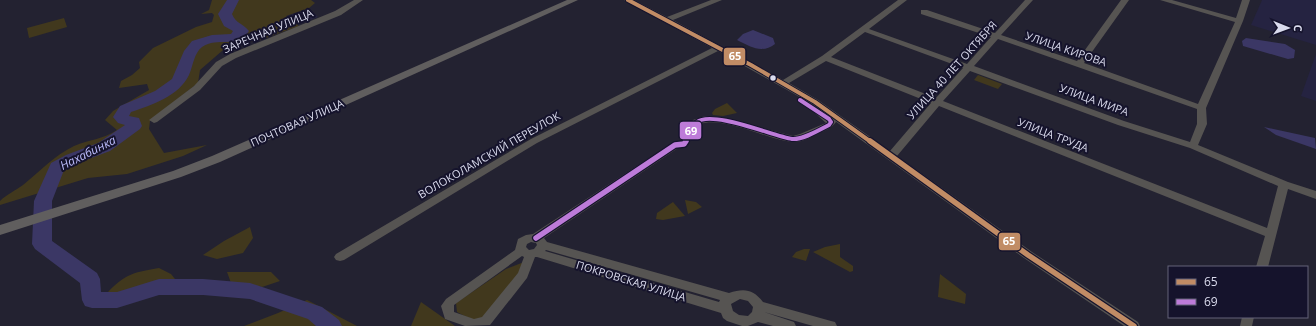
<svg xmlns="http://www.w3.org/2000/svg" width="1316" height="326" font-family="'Open Sans',sans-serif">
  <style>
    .built { fill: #252341 }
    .green { fill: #41381d }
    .water { fill: #3b3765 }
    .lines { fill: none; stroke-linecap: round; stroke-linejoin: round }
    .river { fill: #3b3765; fill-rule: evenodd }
    .minor { fill: #565452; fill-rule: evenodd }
    .major { fill: #605e5e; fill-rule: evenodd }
    .bus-1-far1-casing { stroke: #15132c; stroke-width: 6 }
    .bus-1-casing { stroke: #15132c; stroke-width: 8 }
    .bus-2-far1-casing { stroke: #15132c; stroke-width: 6 }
    .bus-2-casing { stroke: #15132c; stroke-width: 8 }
    .bus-1-far1 { stroke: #c18c65; stroke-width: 4 }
    .bus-1 { stroke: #c18c65; stroke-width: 5.5 }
    .bus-2-far1 { stroke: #bd7bd9; stroke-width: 4 }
    .bus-2 { stroke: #bd7bd9; stroke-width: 5.5 }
    .bus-dot { fill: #dadbed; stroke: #15132c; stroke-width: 1.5 }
    .labels { text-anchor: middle; stroke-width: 4; stroke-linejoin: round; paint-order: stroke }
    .street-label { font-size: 11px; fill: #dadbed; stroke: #15132c }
    .water-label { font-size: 12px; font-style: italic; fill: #bcbcfc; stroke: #15132c }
    .line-badge { stroke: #15132c; stroke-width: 1.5 }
    .badge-label { font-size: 11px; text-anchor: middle; font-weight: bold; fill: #fff }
  </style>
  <rect width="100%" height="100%" fill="#232231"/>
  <g class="built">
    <path d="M1262,0H1316V45L1251,25Z"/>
    <path d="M309,9L318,17L298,24L288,16Z"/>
    <path d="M1316,54V101L1301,96Z"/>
  </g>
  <g class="green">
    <path d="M212,0H311L315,3L309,8L286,16L299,26L255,42L234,38L230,44L200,70L198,83L150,121L149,129L164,153L207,145L183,156L127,174L88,178L0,205V201C7,194 15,191 23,185C40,171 54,156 74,146C90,139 102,140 117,130L105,120L113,111L149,90L147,84L119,88L121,81L132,75L140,68L139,62L153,48L196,27L212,22L214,15L212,13L201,14L209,10Z"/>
    <path d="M64,18L67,27L29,38L27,28Z"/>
    <path d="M978,75L1002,84L998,89L974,80Z"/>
    <path d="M727,103L737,113L723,116L713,115L712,113L715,109Z"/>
    <path d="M685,200L696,202L702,207L688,214Z"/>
    <path d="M673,202L685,216L663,220L656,219L657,213Z"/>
    <path d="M250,227L253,238L243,253L217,259L203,255L224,241Z"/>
    <path d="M840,244V257L853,266V271L850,272L813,252L825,247Z"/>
    <path d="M804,249H810L806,261L792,257L796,252Z"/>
    <path d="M524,262L518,278L486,317L474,321L457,312L456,303L506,269Z"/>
    <path d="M159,268L171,274L175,279C161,294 137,296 117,300L108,292C125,274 135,272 159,268Z"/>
    <path d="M227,272H271L280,281L262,287L248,284L231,283Z"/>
    <path d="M940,274L966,294L965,304L938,297Z"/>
    <path d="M307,300L357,326H244L278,313Z"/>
    <path d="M421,302L455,326H411Z"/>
  </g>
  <g class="water">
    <path d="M753,30L773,38L775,44C762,54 751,47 737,40L743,34Z"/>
    <path d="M1246,38L1285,44L1295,50L1294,58L1288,59L1243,46L1242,41Z"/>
    <path d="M1264,127L1315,138L1316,149L1276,135Z"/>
  </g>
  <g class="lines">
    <path class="river" d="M227,0H239L232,14C236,24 243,23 249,31C236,50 218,36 202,47C194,53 193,66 189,75C179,96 152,105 131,112L129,116L139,118L142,126L140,129L110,151L78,163L64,170L52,201V241L97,273L100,279L101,292H117L159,279H203L250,283L322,307L339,320L342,326H316L308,319L250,299L203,295H159L117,308H92L85,306L82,300L80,283L35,249L32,244L34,201L51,163L66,155L98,143L125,125L118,123L113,117L120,106L155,91L172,79L184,51L192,41L212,35L231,34L233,31L224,26L218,14Z"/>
    <g class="minor">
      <path d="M354,0H363L341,15L236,58L222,66L200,90L157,122L154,123L149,120L194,86L216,62L230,54L335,11Z"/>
      <path d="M624,0H634L667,17L711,0H722L673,20L783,80L822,56L898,0H907L869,29L967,64L991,37L921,14V10H927L995,33L1025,0H1033L1001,35L1077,61L1121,0H1129L1084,63L1198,104L1235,22L1160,0H1172L1236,18L1242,0H1250L1243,21L1206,108L1207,124L1198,145L1288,182L1316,191V199L1288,189L1268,267H1256L1265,236L939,106L897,156L1032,252L1138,322L1140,326H1124L1024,258L835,121L836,122C831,129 825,130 818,134C811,137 801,143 792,142C766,139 724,116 700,124L687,146L678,148L544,238L547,242L729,293C744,288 753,289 763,302L831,321L835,322L837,326H813L764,312L794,322L796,326H773L758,322L748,326H742L727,321L723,318L721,313L537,257H535L527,278L490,325L465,326L445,319L441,306L446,299L515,250L518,239L526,235L533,234L672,143L681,141L693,120L705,116L720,117L793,136L800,134L826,123L815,113L821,110L812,104L718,51L537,143L344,260L340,261L336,260L334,257L336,254L531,139L712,48ZM865,32L963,68L936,98L831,57ZM998,39L1197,109V124L1190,142L1124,121L974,66ZM826,61L931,103L890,151L818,100L789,83ZM970,71L1118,125L1190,148L1278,186L1267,228L943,101ZM531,242L536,243L537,245L534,249L529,250L526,247L527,244ZM546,250L720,300L719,302L545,251ZM522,256L524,257L518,273L482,317L474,319L454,312V305ZM740,299L748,301L753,307L752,312L748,316L739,315L733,311L731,304Z"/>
      <path d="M1242,317H1254L1252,326H1240Z"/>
    </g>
    <path class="major" d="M567,0H578L220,162L181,177L0,235V225L173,171L212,156Z"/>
    <defs>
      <path id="bus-1-far1" d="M628,0L751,65L815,102L871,142"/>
      <path id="bus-1" d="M870,141L1028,255L1134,326"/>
      <path id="bus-2-far1" d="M685,142L697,122C712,110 773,136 792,139C803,140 819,130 829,125L831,122L829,119L800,100"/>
      <path id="bus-2" d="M536,238L675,145L684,144L686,141"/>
    </defs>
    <use href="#bus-1-far1" class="bus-1-far1-casing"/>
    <use href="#bus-1" class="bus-1-casing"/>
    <use href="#bus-2-far1" class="bus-2-far1-casing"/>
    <use href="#bus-2" class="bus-2-casing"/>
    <use href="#bus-1-far1" class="bus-1-far1"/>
    <use href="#bus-1" class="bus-1"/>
    <use href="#bus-2-far1" class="bus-2-far1"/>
    <use href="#bus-2" class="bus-2"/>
  </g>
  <circle class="bus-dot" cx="773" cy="78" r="3.5"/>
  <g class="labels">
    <g class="street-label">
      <text transform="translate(268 31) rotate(-23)" y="4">ЗАРЕЧНАЯ УЛИЦА</text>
      <text transform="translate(1066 49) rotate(19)" y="4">УЛИЦА КИРОВА</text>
      <text transform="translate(952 70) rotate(-48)" y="4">УЛИЦА 40 ЛЕТ ОКТЯБРЯ</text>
      <text transform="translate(1094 100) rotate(20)" y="4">УЛИЦА МИРА</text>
      <text transform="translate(297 123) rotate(-24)" y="4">ПОЧТОВАЯ УЛИЦА</text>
      <text transform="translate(1053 135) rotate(21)" y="4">УЛИЦА ТРУДА</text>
      <text transform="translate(489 155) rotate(-30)" y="4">ВОЛОКОЛАМСКИЙ ПЕРЕУЛОК</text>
      <text transform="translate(631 281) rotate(17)" y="4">ПОКРОВСКАЯ УЛИЦА</text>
    </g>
    <g class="water-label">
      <text transform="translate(88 153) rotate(-27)" y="4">Нахабинка</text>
    </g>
  </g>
  <g class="line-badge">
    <rect x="723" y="47" width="23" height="19" rx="4" fill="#c18c65"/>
    <rect x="679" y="121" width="23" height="19" rx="4" fill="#bd7bd9"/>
    <rect x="998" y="232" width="23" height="19" rx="4" fill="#c18c65"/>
  </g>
  <g class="badge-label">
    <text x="735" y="60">65</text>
    <text x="691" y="135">69</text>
    <text x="1009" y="245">65</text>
  </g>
  <rect x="1168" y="266" width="140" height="52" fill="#15132c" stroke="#646379"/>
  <rect x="1176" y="279" width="20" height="6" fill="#c18c65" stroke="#646379"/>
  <text x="1204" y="286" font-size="12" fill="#dadbed">65</text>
  <rect x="1176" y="299" width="20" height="6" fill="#bd7bd9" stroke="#646379"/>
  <text x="1204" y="306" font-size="12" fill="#dadbed">69</text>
  <g transform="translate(1288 28) rotate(91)" stroke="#15132c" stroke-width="3" paint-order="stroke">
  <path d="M0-3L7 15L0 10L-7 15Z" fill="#dadbed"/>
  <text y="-6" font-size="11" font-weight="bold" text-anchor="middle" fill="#dadbed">С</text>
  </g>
</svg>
